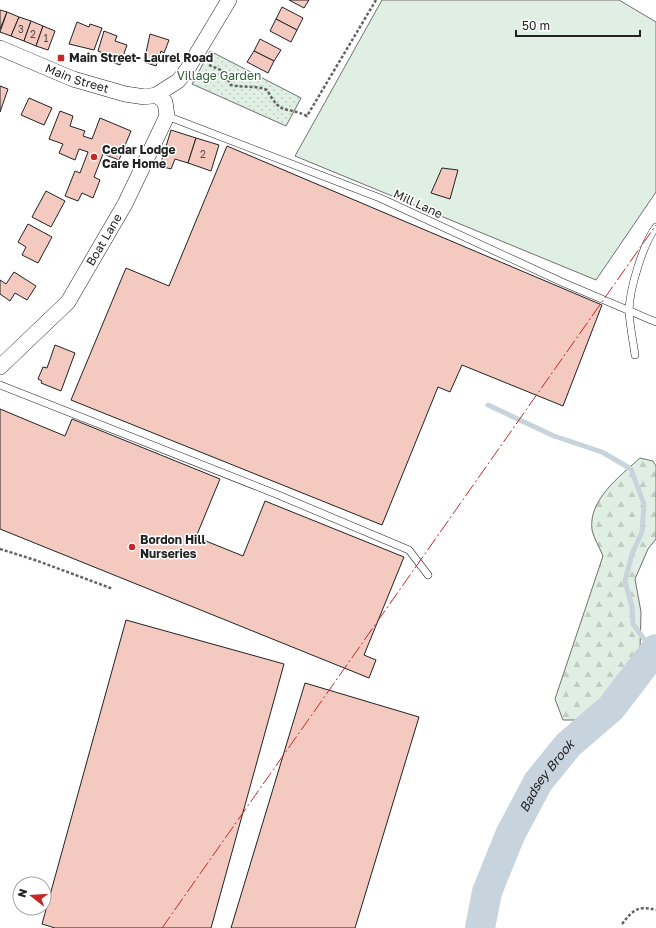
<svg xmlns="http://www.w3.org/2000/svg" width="656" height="928" font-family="'Golos Text',sans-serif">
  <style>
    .grass { fill: #e0efe3; stroke: #6f6f6f }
    .forest { fill: url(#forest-firs); stroke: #6f6f6f }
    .park { fill: url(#park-dots); stroke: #6f6f6f }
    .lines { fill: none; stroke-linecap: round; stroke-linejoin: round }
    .stream { stroke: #c7d3dd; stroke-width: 5 }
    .river { stroke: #c7d3dd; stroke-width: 30 }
    .building { fill: #f3c9c0; stroke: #222 }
    .lane-casing { stroke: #222; stroke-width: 8 }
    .street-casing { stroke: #222; stroke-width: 16 }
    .path { stroke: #646464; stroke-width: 2.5; stroke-dasharray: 3 2; stroke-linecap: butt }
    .lane { stroke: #fff; stroke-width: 7 }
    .street { stroke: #fff; stroke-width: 15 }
    .power { stroke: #c62828; stroke-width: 1; stroke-dasharray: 14 3 2 3; stroke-linecap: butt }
    .poi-dot { fill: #c62828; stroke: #fff; stroke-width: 1.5 }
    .labels { text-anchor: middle; stroke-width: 3; stroke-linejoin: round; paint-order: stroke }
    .number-label { font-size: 10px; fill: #564c4a }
    .poi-label { font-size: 12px; font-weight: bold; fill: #222; stroke: #fff; text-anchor: start }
    .park-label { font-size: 12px; fill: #2f5e38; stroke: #fff }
    .street-label { font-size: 12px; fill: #222; stroke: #fff }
    .water-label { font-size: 13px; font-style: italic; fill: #222; stroke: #fff }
  </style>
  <defs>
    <pattern id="forest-firs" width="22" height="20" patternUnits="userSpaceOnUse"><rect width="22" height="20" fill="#e0efe3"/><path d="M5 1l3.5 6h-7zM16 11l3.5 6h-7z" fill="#c0cdc2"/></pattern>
    <pattern id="park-dots" width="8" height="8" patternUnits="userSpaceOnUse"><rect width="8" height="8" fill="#e0efe3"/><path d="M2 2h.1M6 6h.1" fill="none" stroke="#c0cdc2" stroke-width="1.8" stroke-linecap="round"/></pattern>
  </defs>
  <rect width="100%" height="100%" fill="#fff"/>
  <path class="grass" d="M382,0H619L656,22V192L596,280L295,156Z"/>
  <path class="forest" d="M640,458L653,461L656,466V539L648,549L635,579L641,612L640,650L623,680L602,706L585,720H563L555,699L603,556C600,548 594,539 592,530C588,500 620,476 640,458Z"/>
  <path class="park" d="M210,51L301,98L286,126L192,84Z"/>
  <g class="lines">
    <path class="stream" d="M488,405L554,436L602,452L631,469L644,504L642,532L632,554L625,581L632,607L633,624L644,639L656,649"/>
    <path class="river" id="s1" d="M480,928L487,892L510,835L538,782L568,745L611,708L656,649"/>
  </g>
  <g class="building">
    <path d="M289,0H309L304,8Z"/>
    <path d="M282,7L303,18L297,30L276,19Z"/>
    <path d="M0,10L7,12L0,29Z"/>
    <path d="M7,12L19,17L11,36L0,32Z"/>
    <path d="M19,17L31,21L24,41L11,36Z"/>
    <path d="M276,19L297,30L291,42L270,31Z"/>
    <path d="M31,21L43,26L36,46L24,41Z"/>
    <path d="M77,22L89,27L90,24L102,28L94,50L69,44Z"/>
    <path d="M43,26L55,31L48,50L36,46Z"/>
    <path d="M104,31L117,36L115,41L127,45L120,65L106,60L108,55L98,51Z"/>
    <path d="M150,34L169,40L164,53L161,51L156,66L144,62Z"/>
    <path d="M260,39L281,50L274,61L254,51Z"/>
    <path d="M254,51L274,61L268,73L247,62Z"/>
    <path d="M0,86L8,89L0,112Z"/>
    <path d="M29,98L52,108L44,125L21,115Z"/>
    <path d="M60,111L73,116L70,126L85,131L83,136L92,139L100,118L131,131L119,160L103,154L94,177L100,180L93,198L82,193L78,201L65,196L75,171L80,173L88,152L79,149L75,160L59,153L63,144L49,139Z"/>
    <path d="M171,130L196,138L188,163L175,159L171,169L160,166Z"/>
    <path d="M196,138L219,145L211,171L188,163Z"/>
    <path d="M227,146L602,305L563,406L462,365L450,392L438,387L382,525L71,400L126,268L169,286Z"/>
    <path d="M442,168L458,170L450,199L431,193Z"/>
    <path d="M46,191L65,201L51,227L32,217Z"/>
    <path d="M28,224L52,237L38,263L22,255L26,247L18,242Z"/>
    <path d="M14,272L36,286L27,300L15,293L10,301L0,294V280L6,284Z"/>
    <path d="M55,345L75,353L61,391L41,383L42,381L38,379L43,367L47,368Z"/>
    <path d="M0,409L65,436L72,419L220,479L196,537L243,556L265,501L404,557L364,655L376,660L369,678L0,529Z"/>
    <path d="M126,620L284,664L211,928H55L42,924Z"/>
    <path d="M305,683L419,717L355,928H231Z"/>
  </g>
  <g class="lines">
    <defs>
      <g id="lane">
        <path d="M167,116L380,198L564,283L656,322"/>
        <path d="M635,355C633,341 630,326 629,312C629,290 643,244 656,227"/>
        <path d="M0,385L276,494L409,550L428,575"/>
      </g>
      <g id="street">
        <path id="s2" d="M0,48L73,79L125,94L145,97L156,95L178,81L187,70L229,0"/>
        <path id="s3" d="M0,367L68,302L125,204L167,116L165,102L156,95"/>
      </g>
    </defs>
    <use href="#lane" class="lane-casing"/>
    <use href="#street" class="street-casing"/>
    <g class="path">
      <path d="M209,65L223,71L231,85C244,88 255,85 267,90C282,117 284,105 307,116L376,0"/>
      <path d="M0,549L38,561L113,589"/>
      <path d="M622,924C633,910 638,905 656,910"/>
    </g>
    <use href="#lane" class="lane"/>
    <use href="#street" class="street"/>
    <path class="power" d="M162,928L656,225"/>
  </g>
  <g class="poi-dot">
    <rect x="57" y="54" width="8" height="8" rx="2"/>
    <circle cx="94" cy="157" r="4"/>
    <circle cx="132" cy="547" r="4"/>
  </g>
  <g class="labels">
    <g class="number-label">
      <text x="21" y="33">3</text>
      <text x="33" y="38">2</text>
      <text x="46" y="42">1</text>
      <text x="203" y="158">2</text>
    </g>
    <g class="poi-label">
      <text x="69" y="62">Main Street- Laurel Road</text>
      <text x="102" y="154">Cedar Lodge<tspan x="102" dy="14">Care Home</tspan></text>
      <text x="140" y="544">Bordon Hill<tspan x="140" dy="14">Nurseries</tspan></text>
    </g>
    <g class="park-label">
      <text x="219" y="80">Village Garden</text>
    </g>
    <g class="street-label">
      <text dy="4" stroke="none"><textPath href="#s2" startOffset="83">Main Street</textPath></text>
      <text transform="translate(418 204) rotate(25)" y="4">Mill Lane</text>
      <text dy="4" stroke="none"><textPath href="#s3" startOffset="166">Boat Lane</textPath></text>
    </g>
    <g class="water-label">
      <text dy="5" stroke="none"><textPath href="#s1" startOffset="168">Badsey Brook</textPath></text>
    </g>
  </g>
  <g transform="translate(32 896) rotate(287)"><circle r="19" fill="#ffffff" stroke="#a7a7a7"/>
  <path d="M0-3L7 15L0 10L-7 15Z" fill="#c62828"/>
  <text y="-6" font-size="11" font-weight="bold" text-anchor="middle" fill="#222222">N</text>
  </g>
  <path d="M516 30v6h124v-6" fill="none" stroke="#222222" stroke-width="2"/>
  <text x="522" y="30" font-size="12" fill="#222222" stroke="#ffffff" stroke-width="3" paint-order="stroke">50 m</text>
</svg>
